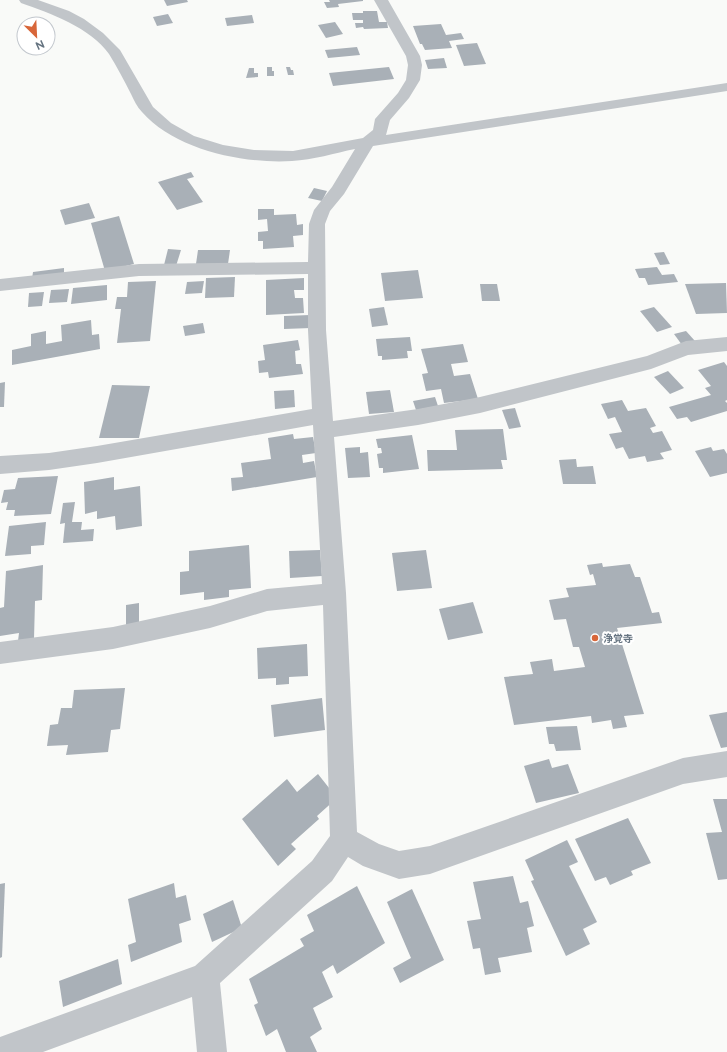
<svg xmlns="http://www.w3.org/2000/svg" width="727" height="1052" font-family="Raleway,'Noto Sans JP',sans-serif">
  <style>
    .building { fill: #a9b0b7 }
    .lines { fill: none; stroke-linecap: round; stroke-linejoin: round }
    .minor { fill: #c1c5c9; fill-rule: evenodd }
    .poi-dot { fill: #d86639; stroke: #fff; stroke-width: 1.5 }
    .labels { text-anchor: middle; stroke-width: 4; stroke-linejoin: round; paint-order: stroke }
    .poi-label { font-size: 10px; font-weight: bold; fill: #667481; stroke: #fff; text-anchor: start }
  </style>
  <rect width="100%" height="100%" fill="#f9faf8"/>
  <g class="building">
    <path d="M164,0H187L188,2L167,6Z"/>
    <path d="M329,0H363V1L338,4L339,7L327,8L324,2H330Z"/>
    <path d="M363,11H377L379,22H387L388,28L364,29L363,27L356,28L355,23H363V20H353L352,13H363Z"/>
    <path d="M168,14L173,23L157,26L153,17Z"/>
    <path d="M252,15L254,23L227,26L225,18Z"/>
    <path d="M335,22L343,34L326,38L318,25Z"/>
    <path d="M441,24L446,35L461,33L464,39L449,41L452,48L425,50L422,44H420L413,26Z"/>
    <path d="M477,43L486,64L464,66L456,45Z"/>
    <path d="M357,47L360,55L328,58L325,50Z"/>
    <path d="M444,58L447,68L428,69L425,60Z"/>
    <path d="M267,67H272V71H274V76H267Z"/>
    <path d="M286,67H290L291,70H293L294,75H288Z"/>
    <path d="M389,67L394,79L333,86L329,73Z"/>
    <path d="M249,68H254V73H258V77L246,78Z"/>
    <path d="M191,172L194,177L187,179L203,202L177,210L158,182Z"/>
    <path d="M314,188L327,191L322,201L308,198Z"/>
    <path d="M89,203L95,218L65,225L60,210Z"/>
    <path d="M258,209H274V215L296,214L297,225L303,224V235L293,236L294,247L263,249V241H258V232L268,231L267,219L258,220Z"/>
    <path d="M119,216L134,264L105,271L91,223Z"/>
    <path d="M168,249L181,250L176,266L164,265Z"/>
    <path d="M198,250H230L228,264H196Z"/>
    <path d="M664,252L670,264L660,265L654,253Z"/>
    <path d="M657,267L662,275L674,274L678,282L648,285L645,278H639L635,269Z"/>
    <path d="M64,268V275L32,279L33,272Z"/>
    <path d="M418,270L423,298L385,301L381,273Z"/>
    <path d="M235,277L234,297L205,298L206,278Z"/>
    <path d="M304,278V290H294L295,298H303L304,313L266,315V280Z"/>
    <path d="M156,281L150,341L117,343L121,309H115L117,297H127L128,282Z"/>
    <path d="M204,281L202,293L185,294L187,282Z"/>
    <path d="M726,283L727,313L696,314L685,284Z"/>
    <path d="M480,284H497L500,301H482Z"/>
    <path d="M107,285V300L71,304L73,288Z"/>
    <path d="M69,289L67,302L49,303L51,290Z"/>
    <path d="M44,292L42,306L28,307L29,293Z"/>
    <path d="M384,307L388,325L372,327L369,309Z"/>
    <path d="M654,307L672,327L657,332L640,311Z"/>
    <path d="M310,315L311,328L284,329V316Z"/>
    <path d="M91,320L92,335L99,334L100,349L12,365V350L31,346V334L46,331V344L62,341L61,325Z"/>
    <path d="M203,323L205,333L185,336L183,326Z"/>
    <path d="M686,331L695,341L682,345L674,334Z"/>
    <path d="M410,337L412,351H407L408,358L382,360V356H378L376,339Z"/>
    <path d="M298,340L300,350L295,351L296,364H301L303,374L269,378L268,372L259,373L258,361L265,360L263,345Z"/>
    <path d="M463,344L468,362L451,364L454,376L470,374L478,399L444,403L441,389L426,391L422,374L428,373L421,349Z"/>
    <path d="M724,362L727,366V400L725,401L727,403V411L691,422L687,417L677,419L669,407L711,395L705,388L711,386L698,370Z"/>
    <path d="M668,371L684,388L670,394L654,377Z"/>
    <path d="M5,382L4,407H0V383Z"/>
    <path d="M112,385L150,386L139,438H99Z"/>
    <path d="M294,390L295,407L275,409L274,391Z"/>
    <path d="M390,390L394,412L369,414L366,392Z"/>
    <path d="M435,397L438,406L416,410L413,401Z"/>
    <path d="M622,400L628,411L646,408L656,426L650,428L653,433L662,431L672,450L660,453L664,459L647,462L645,456L629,459L623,447L616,449L609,434L622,432L615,417L608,419L601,404Z"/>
    <path d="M515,408L521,427L509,429L502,410Z"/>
    <path d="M503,429L507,460H501L503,469L428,471L427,450H457L455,430Z"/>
    <path d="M293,434L294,439L313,437L316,453L302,455L303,463L314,461L317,477L232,491L231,478L243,477L241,463L271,459L268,438Z"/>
    <path d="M412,435L419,469L383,473V468H379L377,454L382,453L381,448H378L376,439Z"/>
    <path d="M360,447V453L368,452L370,477L348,478L345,448Z"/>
    <path d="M711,447L713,451L724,449L727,454V473L710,477L695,451Z"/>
    <path d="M576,459L577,467L593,466L596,484H563L559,460Z"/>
    <path d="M58,476L51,514L14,516L15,510H6L8,502L1,503L4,490L15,489L18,478Z"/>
    <path d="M114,477V490L140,486L142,526L116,530L115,516L97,519V511L85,514L84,482Z"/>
    <path d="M75,502L72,522H82L81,530L94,529L93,541L63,543L65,523L60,524L63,503Z"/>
    <path d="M46,522L44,545L31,546V554L5,556L9,526Z"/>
    <path d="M249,545L251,588L229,590V597L204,600V592L180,595V572L189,571V551Z"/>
    <path d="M320,550L322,576L290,578L289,551Z"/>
    <path d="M426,550L432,588L397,591L392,553Z"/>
    <path d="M602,563L603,567L630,564L635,577H640L652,613L659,612L662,623L617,628L644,714L624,716L627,727L613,729L611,720L592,723L591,716L514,725L504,677L533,674L530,662L552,659L554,671L585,667L579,647H573L566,619L554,620L549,600L569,597L566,588L596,585L593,574L590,575L587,565Z"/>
    <path d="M43,565L42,600L35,601L34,639L18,641L19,633L0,636V608L4,607L6,571Z"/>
    <path d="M473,602L483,633L448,640L439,609Z"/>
    <path d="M139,603V625L126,626V605Z"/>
    <path d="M307,644L308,676L289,677V684L276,685V678L258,679L257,648Z"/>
    <path d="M125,688L120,729L111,730L108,752L66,755L68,745L47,746L50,725L58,724L61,708H72L74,690Z"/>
    <path d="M322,698L325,730L274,737L271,705Z"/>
    <path d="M727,712V747L721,748L709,715Z"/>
    <path d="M577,726L581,750L556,751L554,744H549L546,727Z"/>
    <path d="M549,759L552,768L568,764L579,793L536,803L524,766Z"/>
    <path d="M318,774L337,798L317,816L319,819L291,844L296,849L278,866L242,819L287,779L297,792Z"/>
    <path d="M713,799H727V879L718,880L706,833L722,832Z"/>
    <path d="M628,818L651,863L631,871L633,875L610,885L606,877L595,881L575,839Z"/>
    <path d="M567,840L578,862L569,866L597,922L583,929L590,944L566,956L531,881L534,880L525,860Z"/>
    <path d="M513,876L520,903L528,901L534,926L527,928L532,952L498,958L501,972L485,975L480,948L473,949L467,921L481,919L473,882Z"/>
    <path d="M5,883L2,957L0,958V884Z"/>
    <path d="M174,883L176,898L186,895L191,920L179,924L182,942L131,962L128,945L136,942L128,899Z"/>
    <path d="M357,886L385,943L337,974L333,965L322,972L333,997L313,1008L322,1029L310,1037L317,1052H286L277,1029L266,1036L254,1005L258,1003L249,979L304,946L300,939L314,931L307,915Z"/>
    <path d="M412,889L444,960L400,983L393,968L411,958L387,902Z"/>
    <path d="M233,900L242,928L212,942L203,914Z"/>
    <path d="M118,959L122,984L63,1007L59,981Z"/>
  </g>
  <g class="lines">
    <path class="minor" d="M19,0H38L69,11L84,19L103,33L120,50L153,107L171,123L194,136L223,145L254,150L293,151L363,138L373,130L375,119L398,93L406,80L408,65L406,56L374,0H388L420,56L422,65L420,80L409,98L390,120L386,135L727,83V91L373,146L344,194L330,211L325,224L326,330L333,421L418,409L480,397L647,356L686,341L727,337V351L688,355L651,369L480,413L418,425L334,437L346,593L357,832L379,844L399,851L430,846L683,758L727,751V777L683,784L430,874L399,879L363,866L348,857L332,881L220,983L227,1052H197L192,997L43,1052H0V1037L195,966L312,861L330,836L323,605L267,611L210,628L113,649L0,664V642L113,627L210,606L267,589L322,584L313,425L97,463L49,470L0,474V456L49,453L97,446L312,409L308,330V274L139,276L0,291V279L139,264L308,262L309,224L314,210L332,187L355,149C335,153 313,160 292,161C244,164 175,150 142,112C137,107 134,100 131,94C124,80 117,67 109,54C91,28 50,13 21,3Z"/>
  </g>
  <circle class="poi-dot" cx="595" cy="638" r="4"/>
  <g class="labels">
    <g class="poi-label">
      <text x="603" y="642">浄覚寺</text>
    </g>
  </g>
  <g transform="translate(36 36) rotate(156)"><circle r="19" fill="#ffffff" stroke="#c2c7cd"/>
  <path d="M0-3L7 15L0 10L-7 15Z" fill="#d86639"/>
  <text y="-6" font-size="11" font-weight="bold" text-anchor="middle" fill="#667481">N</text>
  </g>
</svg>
